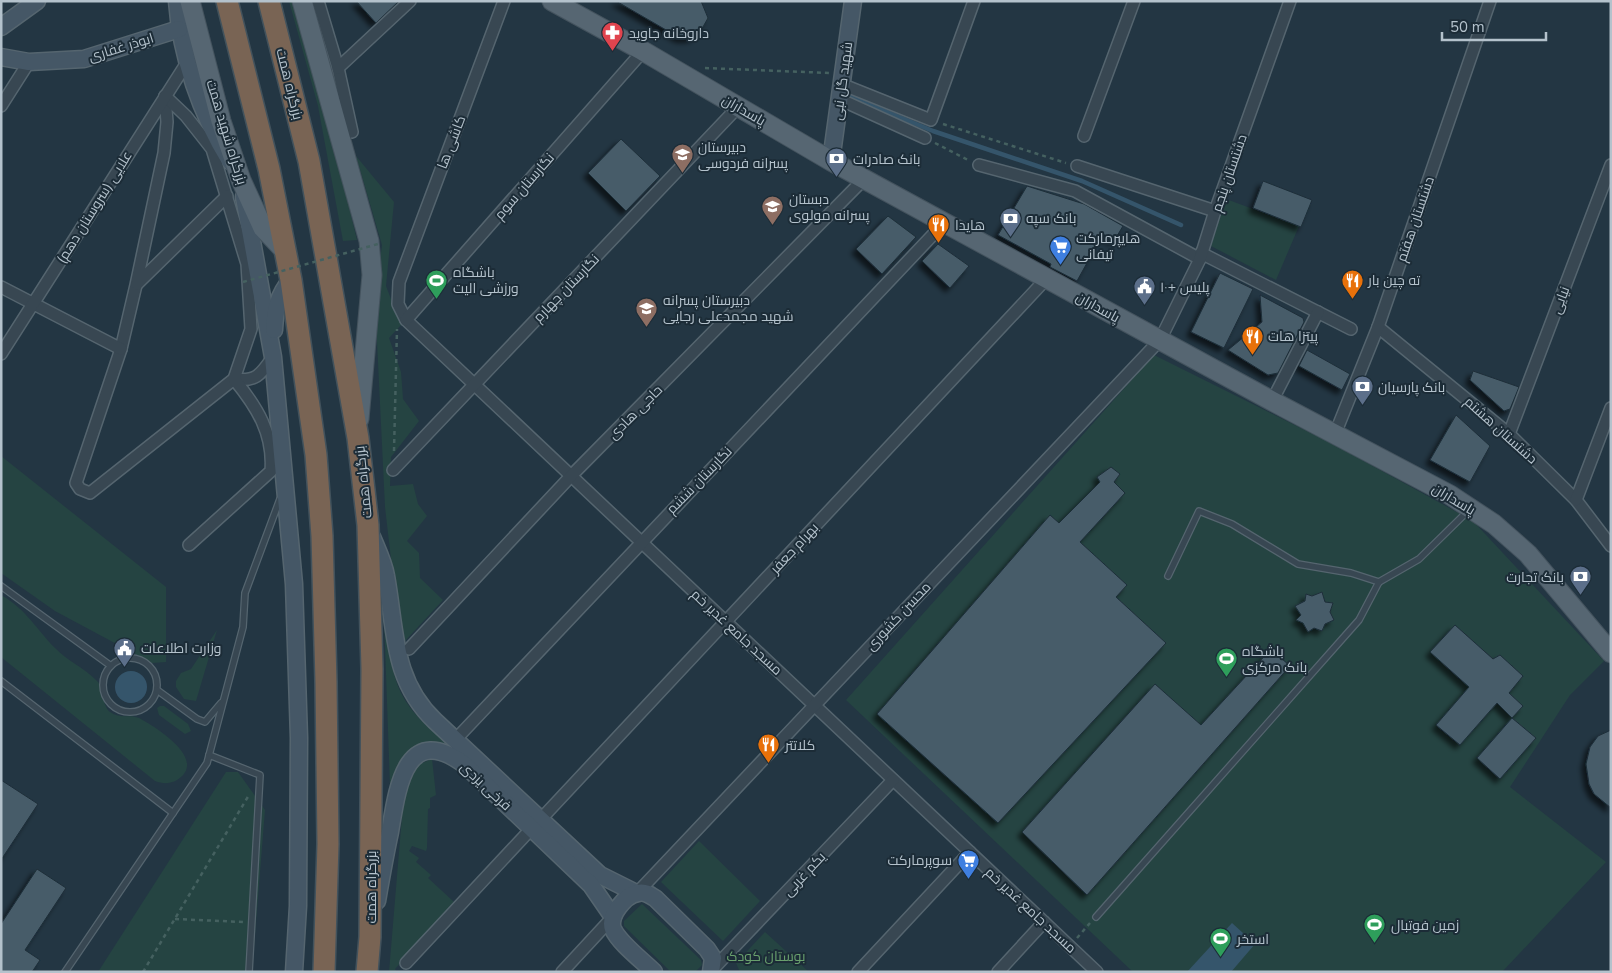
<svg xmlns="http://www.w3.org/2000/svg" width="1612" height="973" font-family="'Nunito Sans',Cairo,sans-serif">
  <style>
    .green { fill: #254442 }
    .water { fill: #35556b }
    .lines { fill: none; stroke-linecap: round; stroke-linejoin: round }
    .stream { stroke: #35556b; stroke-width: 4.5 }
    .building { fill: #475c69; stroke: #1e2e39; filter: url(#shadow) }
    .lane-casing { stroke: #55656f; stroke-width: 8 }
    .street-casing { stroke: #55656f; stroke-width: 14 }
    .secondary-casing { stroke: #55656f; stroke-width: 19 }
    .primary-casing { stroke: #44535e; stroke-width: 21 }
    .highway-casing { stroke: #42525c; stroke-width: 24 }
    .path { stroke: #456160; stroke-width: 2.5; stroke-dasharray: 4 4; stroke-linecap: butt }
    .lane { stroke: #384752; stroke-width: 5.5 }
    .street { stroke: #384752; stroke-width: 11 }
    .secondary { stroke: #455766; stroke-width: 16 }
    .primary { stroke: #566672; stroke-width: 19 }
    .highway { stroke: #796454; stroke-width: 21 }
    .path-bridge { stroke: #456160; stroke-width: 2.5; stroke-dasharray: 4 4; stroke-linecap: butt }
    .labels { text-anchor: middle; stroke-width: 4; stroke-linejoin: round; paint-order: stroke }
    .poi-label { font-size: 14px; fill: #b4c2cc; stroke: #1c2c37; text-anchor: start }
    .street-label { font-size: 14px; fill: #b4c2cc; stroke: #1c2c37 }
    .park-label { font-size: 14px; fill: #69a06d; stroke: #1c2c37 }
  </style>
  <defs>
    <filter id="shadow"><feDropShadow dx="-4.5" dy="4.5" stdDeviation="2.5" flood-color="#0009"/></filter>
  </defs>
  <rect width="100%" height="100%" fill="#233643"/>
  <g class="green">
    <path d="M289,1H296L324,103L357,240L343,241L318,106Z"/>
    <path d="M356,156L394,202L386,286L401,325L389,338L401,372L403,399L419,421L391,457L390,486L413,484L418,504L427,516L407,541L419,553L420,578L443,600L405,641L398,620L385,507L375,300L382,245Z"/>
    <path d="M1226,199L1299,226L1276,280L1211,246Z"/>
    <path d="M1154,355L1331,443L1473,521L1604,661L1570,695L1510,787L1606,862L1502,972H1133L846,700Z"/>
    <path d="M1,456L166,587V662L152,663L55,611L1,573Z"/>
    <path d="M383,590C387,623 387,663 401,693C412,715 432,731 451,747C411,743 403,750 390,786Z"/>
    <path d="M1,595C27,610 36,629 55,648C67,661 85,668 97,681C105,689 101,704 110,712C119,719 130,714 139,718C156,727 209,760 177,780C170,784 163,784 155,781L1,657Z"/>
    <path d="M217,630L196,701L184,699L176,687V681L181,673L191,669Z"/>
    <path d="M160,706H164L188,724L191,731L185,734L159,715L157,708Z"/>
    <path d="M432,759L436,795L430,798V808L428,809L427,848L426,851L412,846L409,851L419,858L416,862L431,875L428,878L454,902L395,969L397,972H389L405,780L417,765Z"/>
    <path d="M226,772H238L265,810L252,972H98Z"/>
    <path d="M699,841L760,901L723,941L661,882Z"/>
    <path d="M642,904L701,960L702,965L695,972H671L624,926V921Z"/>
    <path d="M765,932L809,972H740L736,963Z"/>
  </g>
  <g class="water">
    <circle cx="131" cy="687" r="16"/>
    <path d="M1232,923L1255,944L1231,972H1187Z"/>
  </g>
  <g class="lines">
    <path class="stream" d="M851,97L933,131L1082,181L1181,225"/>
  </g>
  <g class="building">
    <path d="M356,1H399L376,23Z"/>
    <path d="M616,1H701L708,18L699,34L691,38H680Z"/>
    <path d="M621,139L660,176L626,211L588,173Z"/>
    <path d="M1263,181L1312,200L1301,227L1253,208Z"/>
    <path d="M1027,186L1084,204L1123,226L1114,241L1103,234L1077,281L1050,267L1051,264L998,235Z"/>
    <path d="M888,216L916,237L882,274L856,249Z"/>
    <path d="M938,244L969,266L950,288L922,261Z"/>
    <path d="M1220,273L1253,289L1224,348L1191,332Z"/>
    <path d="M1260,295L1303,318L1304,322L1278,373L1268,375L1228,350L1262,322Z"/>
    <path d="M1307,350L1350,374L1342,390L1299,366Z"/>
    <path d="M1473,371L1519,387L1510,409L1504,411L1470,380Z"/>
    <path d="M1456,415L1490,446L1470,482L1430,460Z"/>
    <path d="M1111,467L1120,474L1114,482L1125,493L1080,542L1127,585L1116,597L1166,643L998,823L877,714L1050,515L1059,523L1100,482L1097,477Z"/>
    <path d="M1322,592L1325,602L1333,603L1330,612L1334,620L1325,624L1322,631L1314,628L1308,632L1303,623L1296,620L1301,615L1295,606L1305,601L1306,594L1312,596Z"/>
    <path d="M1455,625L1493,659L1500,655L1523,676L1509,693L1523,706L1512,718L1497,703L1460,745L1436,725L1469,687L1430,652Z"/>
    <path d="M1271,649L1290,666L1087,895L1022,832L1155,684L1201,725Z"/>
    <path d="M1512,718L1536,738L1500,779L1477,758Z"/>
    <path d="M1611,730V808L1594,794L1589,784L1586,764L1590,747L1598,736Z"/>
    <path d="M1,780L38,804L1,860Z"/>
    <path d="M37,869L66,888L25,950L40,960L32,972H1V924Z"/>
  </g>
  <g class="lines">
    <defs>
      <g id="lane">
        <path d="M1168,576L1199,511L1232,524L1298,564L1351,573L1379,582L1419,559L1469,510"/>
        <path d="M1,586L111,666"/>
        <circle cx="130" cy="685" r="27"/>
        <path d="M1,681L173,813"/>
        <path d="M157,690L197,719L205,722L221,703"/>
        <path d="M209,755L260,775L249,972"/>
        <path d="M1096,917L1359,620L1379,582"/>
        <path d="M65,972L207,763L243,627L245,593L280,499"/>
      </g>
      <g id="street">
        <path d="M318,1L338,68L352,132"/>
        <path d="M504,1L399,282L398,304L406,320L1097,972"/>
        <path d="M338,68L410,1"/>
        <path d="M841,84L931,120L974,1"/>
        <path d="M165,96L167,122L164,153L136,285L121,349L76,483L80,489L90,493L234,379C257,382 261,374 273,357"/>
        <path d="M165,96L186,116L212,149L247,264L251,329L234,379C257,407 274,434 271,471L189,545"/>
        <path d="M839,99L925,138"/>
        <path d="M1,106L29,62"/>
        <path d="M1084,136L1134,1"/>
        <path d="M979,165L1075,191L1200,259"/>
        <path d="M1077,166L1215,211"/>
        <path d="M1201,253L1351,329"/>
        <path d="M137,284L227,196"/>
        <path d="M1,287L121,349"/>
        <path d="M406,320L643,51"/>
        <path d="M1378,327L1509,434L1576,500L1611,546"/>
        <path d="M1,354L188,61"/>
        <path d="M1272,401L1318,312"/>
        <path d="M1335,434L1378,327L1490,1"/>
        <path d="M1509,434L1611,165"/>
        <path d="M393,470L738,107"/>
        <path d="M1576,500L1611,408"/>
        <path d="M409,649L571,476L864,179"/>
        <path d="M456,739L944,223"/>
        <path d="M541,819L1047,278"/>
        <path d="M637,893L1160,340L1200,259L1215,211L1290,1"/>
        <path d="M406,963L532,828"/>
        <path d="M714,968L893,780"/>
        <path d="M562,972L612,918"/>
        <path d="M858,972L970,852"/>
        <path d="M998,972L1044,922"/>
      </g>
      <g id="secondary">
        <path d="M177,1C181,57 201,114 230,161"/>
        <path d="M1,27L37,1"/>
        <path d="M1,57L29,62L84,59L179,29"/>
        <path d="M831,161L853,1"/>
        <path d="M244,197L273,357L294,584L299,738L298,906L294,972"/>
        <path d="M274,330C275,310 278,295 291,280"/>
        <path d="M372,537C377,549 384,563 386,576C396,631 392,680 435,721L600,875L636,893"/>
        <path d="M377,901C381,878 385,855 390,832C397,790 405,720 465,765L591,885L613,917"/>
        <path d="M654,972C643,961 619,943 613,929C608,916 625,895 638,893C645,891 650,895 656,899L707,949L713,958L711,972"/>
      </g>
      <g id="primary">
        <path d="M190,1L221,121L241,180L263,228L285,251"/>
        <path d="M302,1L369,241L372,275L359,419"/>
        <path d="M552,1L643,51L831,161L1272,401L1450,495L1494,524L1528,554L1611,653"/>
      </g>
      <g id="highway">
        <path d="M227,1L269,169L291,280L316,455L322,536L326,682L328,844L324,972"/>
        <path d="M269,1L309,161L358,438L368,525L372,669L370,937L367,972"/>
      </g>
    </defs>
    <use href="#lane" class="lane-casing"/>
    <use href="#street" class="street-casing"/>
    <use href="#secondary" class="secondary-casing"/>
    <use href="#primary" class="primary-casing"/>
    <use href="#highway" class="highway-casing"/>
    <g class="path">
      <path d="M705,68L829,73"/>
      <path d="M943,124L1066,163"/>
      <path d="M935,143L968,160"/>
      <path d="M394,451L397,329"/>
      <path d="M175,919L243,922"/>
      <path d="M1077,938L1090,923"/>
      <path d="M143,972L249,795"/>
    </g>
    <use href="#lane" class="lane"/>
    <use href="#street" class="street"/>
    <use href="#secondary" class="secondary"/>
    <use href="#primary" class="primary"/>
    <use href="#highway" class="highway"/>
    <path class="path-bridge" d="M243,282L378,244"/>
  </g>
  <defs>
    <symbol id="pharmacy-pin" viewBox="-11 -11 22 30"><path d="M0 17L-7.5 6A9.5 9.5 0 1 1 7.5 6Z" fill="#e0444e" stroke="#1c2c37"/><path d="M-2-6h4v4h4v4h-4v4h-4v-4h-4v-4h4Z" fill="#fff"/></symbol>
    <symbol id="school-pin" viewBox="-11 -11 22 30"><path d="M0 17L-7.5 6A9.5 9.5 0 1 1 7.5 6Z" fill="#8d6e63" stroke="#1c2c37"/><path d="M0-5L7-2L0 1L-7-2ZM-4 1L0 2.5L4 1V4Q0 6-4 4Z" fill="#fff"/></symbol>
    <symbol id="bank-pin" viewBox="-11 -11 22 30"><path d="M0 17L-7.5 6A9.5 9.5 0 1 1 7.5 6Z" fill="#5c6f8a" stroke="#1c2c37"/><path d="M-6-4H6V4H-6ZM0-2.3a2.3 2.3 0 1 0 0 4.6a2.3 2.3 0 1 0 0-4.6Z" fill="#fff"/></symbol>
    <symbol id="restaurant-pin" viewBox="-11 -11 22 30"><path d="M0 17L-7.5 6A9.5 9.5 0 1 1 7.5 6Z" fill="#e8710a" stroke="#1c2c37"/><path d="M-5-6h1v4h1v-4h1v4h1v-4h1v5L-1.5 .5V6h-2V.5L-5-1ZM5-6V6H3V1.5H1.5Q1.5-4 5-6Z" fill="#fff"/></symbol>
    <symbol id="supermarket-pin" viewBox="-11 -11 22 30"><path d="M0 17L-7.5 6A9.5 9.5 0 1 1 7.5 6Z" fill="#3f7fe0" stroke="#1c2c37"/><path d="M-6-5.5h2.5l.6 2H6L4.5 2H-2.5L-4.4-4H-6ZM-1.5 3.2a1.3 1.3 0 1 0 .1 0ZM3 3.2a1.3 1.3 0 1 0 .1 0Z" fill="#fff"/></symbol>
    <symbol id="stadium-pin" viewBox="-11 -11 22 30"><path d="M0 17L-7.5 6A9.5 9.5 0 1 1 7.5 6Z" fill="#2e9e5b" stroke="#1c2c37"/><path d="M0-5a6.5 5 0 1 0 0 10a6.5 5 0 1 0 0-10ZM-3.5-1.8h7v3.6h-7Z" fill="#fff"/></symbol>
    <symbol id="civic-pin" viewBox="-11 -11 22 30"><path d="M0 17L-7.5 6A9.5 9.5 0 1 1 7.5 6Z" fill="#5c6f8a" stroke="#1c2c37"/><path d="M-.6-6.5H3V-4.5H.6V-3L4-1V1h2V6H-6V1h2V-1L-.6-3ZM-1.2 2.5V6h2.4V2.5Z" fill="#fff"/></symbol>
  </defs>
  <g fill-rule="evenodd">
    <use href="#pharmacy-pin" x="600" y="20" width="25" height="34"/>
    <use href="#school-pin" x="670" y="142" width="25" height="34"/>
    <use href="#bank-pin" x="824" y="146" width="25" height="34"/>
    <use href="#school-pin" x="760" y="194" width="25" height="34"/>
    <use href="#bank-pin" x="998" y="206" width="25" height="34"/>
    <use href="#restaurant-pin" x="926" y="212" width="25" height="34"/>
    <use href="#supermarket-pin" x="1048" y="234" width="25" height="34"/>
    <use href="#stadium-pin" x="424" y="268" width="25" height="34"/>
    <use href="#restaurant-pin" x="1340" y="268" width="25" height="34"/>
    <use href="#civic-pin" x="1132" y="274" width="25" height="34"/>
    <use href="#school-pin" x="634" y="296" width="25" height="34"/>
    <use href="#restaurant-pin" x="1240" y="324" width="25" height="34"/>
    <use href="#bank-pin" x="1350" y="374" width="25" height="34"/>
    <use href="#bank-pin" x="1568" y="564" width="25" height="34"/>
    <use href="#civic-pin" x="112" y="636" width="25" height="34"/>
    <use href="#stadium-pin" x="1214" y="646" width="25" height="34"/>
    <use href="#restaurant-pin" x="756" y="732" width="25" height="34"/>
    <use href="#supermarket-pin" x="956" y="848" width="25" height="34"/>
    <use href="#stadium-pin" x="1362" y="912" width="25" height="34"/>
    <use href="#stadium-pin" x="1208" y="926" width="25" height="34"/>
  </g>
  <g class="labels">
    <g class="poi-label">
      <text x="629" y="38">داروخانه جاوید</text>
      <text x="698" y="152">دبیرستان<tspan x="698" dy="16">پسرانه فردوسی</tspan></text>
      <text x="853" y="164">بانک صادرات</text>
      <text x="789" y="204">دبستان<tspan x="789" dy="16">پسرانه مولوی</tspan></text>
      <text x="1026" y="223">بانک سپه</text>
      <text x="955" y="230">هایدا</text>
      <text x="1076" y="243">هایپرمارکت<tspan x="1076" dy="16">تیفانی</tspan></text>
      <text x="453" y="277">باشگاه<tspan x="453" dy="16">ورزشی الیت</tspan></text>
      <text x="1368" y="285">ته چین بار</text>
      <text x="1160" y="292">پلیس +۱۰</text>
      <text x="663" y="305">دبیرستان پسرانه<tspan x="663" dy="16">شهید مجمدعلی رجایی</tspan></text>
      <text x="1268" y="341">پیتزا هات</text>
      <text x="1378" y="392">بانک پارسیان</text>
      <text x="1564" y="582" text-anchor="end">بانک تجارت</text>
      <text x="141" y="653">وزارت اطلاعات</text>
      <text x="1242" y="656">باشگاه<tspan x="1242" dy="16">بانک مرکزی</tspan></text>
      <text x="785" y="750">کلاتتر</text>
      <text x="952" y="865" text-anchor="end">سوپرمارکت</text>
      <text x="1391" y="930">زمین فوتبال</text>
      <text x="1237" y="944">استخر</text>
    </g>
    <g class="street-label">
      <text transform="translate(121 47) rotate(-17)" y="5">ابوذر غفاری</text>
      <text transform="translate(842 81) rotate(-82)" y="5">شهید گل نبی</text>
      <text transform="translate(290 84) rotate(76)" y="5">بزرگراه همت</text>
      <text transform="translate(744 110) rotate(30)" y="5">پاسداران</text>
      <text transform="translate(227 132) rotate(73)" y="5">بزرگراه شهید همت</text>
      <text transform="translate(451 142) rotate(-69)" y="5">کاشی ها</text>
      <text transform="translate(1229 173) rotate(-71)" y="5">دشتستان پنجم</text>
      <text transform="translate(524 186) rotate(-49)" y="5">نگارستان سوم</text>
      <text transform="translate(94 207) rotate(-58)" y="5">علایی (سروستان دهم)</text>
      <text transform="translate(1415 219) rotate(-71)" y="5">دشتستان هفتم</text>
      <text transform="translate(566 288) rotate(-46)" y="5">نگارستان چهارم</text>
      <text transform="translate(1560 300) rotate(-69)" y="5">نیایی</text>
      <text transform="translate(1098 307) rotate(29)" y="5">پاسداران</text>
      <text transform="translate(635 412) rotate(-45)" y="5">حاجی هادی</text>
      <text transform="translate(1501 430) rotate(42)" y="5">دشتستان هشتم</text>
      <text transform="translate(699 480) rotate(-46)" y="5">نگارستان ششم</text>
      <text transform="translate(363 482) rotate(-96)" y="5">بزرگراه همت</text>
      <text transform="translate(1454 499) rotate(31)" y="5">پاسداران</text>
      <text transform="translate(794 548) rotate(-47)" y="5">بهرام جعفر</text>
      <text transform="translate(898 616) rotate(-47)" y="5">محسن کشوری</text>
      <text transform="translate(737 632) rotate(43)" y="5">مسجد جامع غدیر خم</text>
      <text transform="translate(486 786) rotate(43)" y="5">فرخی یزدی</text>
      <text transform="translate(804 874) rotate(-47)" y="5">یکم غربی</text>
      <text transform="translate(371 887) rotate(-90)" y="5">بزرگراه همت</text>
      <text transform="translate(1031 910) rotate(43)" y="5">مسجد جامع غدیر خم</text>
    </g>
    <g class="park-label">
      <text x="766" y="961">بوستان کودک</text>
    </g>
  </g>
  <rect width="1612" height="973" fill="none" stroke="#b4c2cc" stroke-width="5"/>
  <path d="M1442 32v8h104v-8" fill="none" stroke="#b4c2cc" stroke-width="2.5"/>
  <text x="1450" y="32" font-size="15" fill="#b4c2cc" stroke="#1c2c37" stroke-width="4" paint-order="stroke">50 m</text>
</svg>
